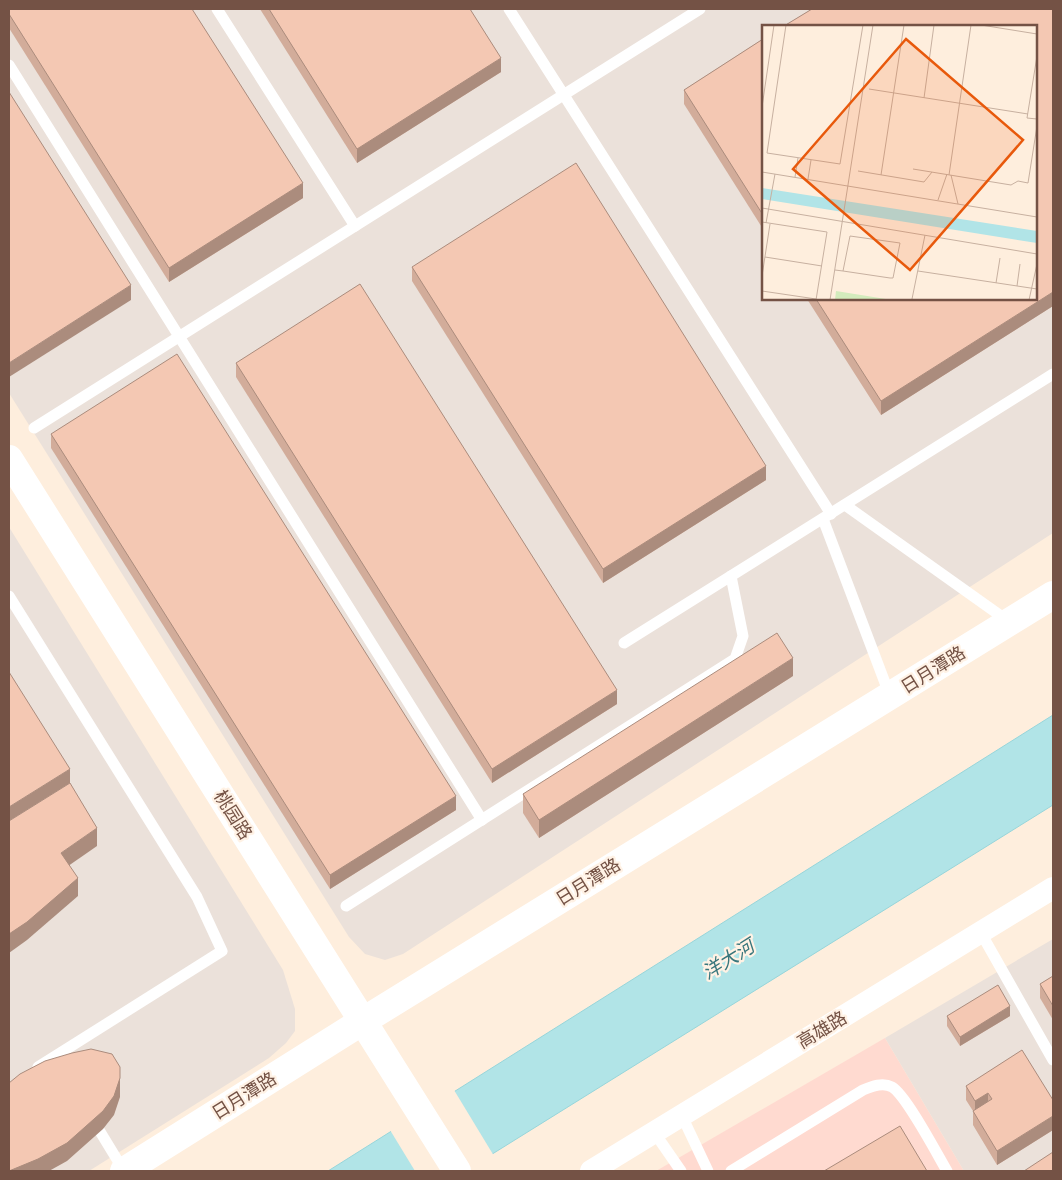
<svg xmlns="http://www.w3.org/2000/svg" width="1062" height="1180" font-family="'Archivo Narrow','Noto Sans SC',sans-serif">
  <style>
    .commercial { fill: #ffdad0 }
    .industrial { fill: #ebe1da; fill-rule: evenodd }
    .water { fill: #b1e4e7; stroke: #97d5da }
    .pier { fill: #feeedd }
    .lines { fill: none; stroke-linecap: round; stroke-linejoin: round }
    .lane { stroke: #fff; stroke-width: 11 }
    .street { stroke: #fff; stroke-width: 22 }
    .secondary { stroke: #fff; stroke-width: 28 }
    .wall { fill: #d2ac9a }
    .shaded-wall { fill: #ab8c7d }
    .building { fill: #f4c8b3; stroke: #ab8c7d }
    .labels { text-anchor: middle; stroke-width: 4.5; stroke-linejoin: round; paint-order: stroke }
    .street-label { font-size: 18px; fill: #745245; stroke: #fff2e5 }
    .water-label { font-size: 19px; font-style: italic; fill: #38767c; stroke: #fff2e5 }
    .inset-road { fill: none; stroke: #c7b0a0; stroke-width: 1 }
    .view { fill: #e8590c; fill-opacity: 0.15; stroke: #e8590c; stroke-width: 2.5 }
    .inset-edge { fill: none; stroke: #745245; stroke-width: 2.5 }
  </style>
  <rect width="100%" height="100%" fill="#feeedd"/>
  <path class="commercial" d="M885,1038L964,1171H656Z"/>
  <g class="industrial">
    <path d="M9,9H1053V533L403,954L385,960L365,954L349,937L9,393ZM763,26H1036V299H763Z"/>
    <path d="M9,527L283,970L295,1009V1031L286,1043L269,1058L89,1171H9Z"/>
    <path d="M1053,939V1171H964L885,1038Z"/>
  </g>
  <path class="water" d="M1053,715V805L465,1171H328Z"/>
  <path class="pier" d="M454,1090L494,1156L470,1171H415L390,1130Z"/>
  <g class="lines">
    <g class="lane">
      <path d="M217,9L355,226"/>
      <path d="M509,9L831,514"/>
      <path d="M9,65L482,820"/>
      <path d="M34,428L700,9"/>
      <path d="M845,505L1008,621"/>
      <path d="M823,519L890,696"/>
      <path d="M9,596L197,897L222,951L38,1067"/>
      <path d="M624,643L1053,374"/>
      <path d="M346,906L735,659L743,636L731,576"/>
      <path d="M981,933L1053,1060"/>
      <path d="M682,1116L708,1171"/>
      <path d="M93,1120L124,1171"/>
      <path d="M654,1132L681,1171"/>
      <path d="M731,1171L863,1090C872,1086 883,1082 892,1087C906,1095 937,1154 947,1171"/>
    </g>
    <path class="street" d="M591,1171L1053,888"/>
    <g class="secondary">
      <path d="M9,459L457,1171"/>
      <path d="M124,1171L363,1021L1053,595"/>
    </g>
  </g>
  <g class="wall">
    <path d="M9,9L303,198L169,282L9,28Z"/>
    <path d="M260,9H470L501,72L357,163Z"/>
    <path d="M812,9H1053V306L881,415L807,299H1036V26H784Z"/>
    <path d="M763,39V229L684,104V90Z"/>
    <path d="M412,267L766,480L603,583L412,281Z"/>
    <path d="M236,363L617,704L492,783L236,377Z"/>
    <path d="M51,434L456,810L330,889L51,448Z"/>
    <path d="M793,676L539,838L523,813V794Z"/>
    <path d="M1053,976V1020L1040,998V984Z"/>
    <path d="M947,1016H1010L960,1046L947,1026Z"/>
    <path d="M966,1086L1053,1100V1130L997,1165L973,1125V1111L966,1100Z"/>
  </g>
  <g class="shaded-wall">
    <path d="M501,58V72L357,163V149Z"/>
    <path d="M303,183V198L169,282V268Z"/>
    <path d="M131,285V300L9,377V363Z"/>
    <path d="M1053,292V306L881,415V401Z"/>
    <path d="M766,466V480L603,583V569Z"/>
    <path d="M793,658V676L539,838V820Z"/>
    <path d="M617,690V704L492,783V769Z"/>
    <path d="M70,769V783L9,821V807Z"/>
    <path d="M456,796V810L330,889V875Z"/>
    <path d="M97,828V846L61,871V853Z"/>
    <path d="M78,878V896L27,940L9,953V934Z"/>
    <path d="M1010,1006V1016L960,1046V1037Z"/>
    <path d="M120,1078V1097L114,1115L103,1129L67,1161L49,1171H9Z"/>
    <path d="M988,1093V1107L975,1115V1101Z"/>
    <path d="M1053,1116V1130L997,1165V1151Z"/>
  </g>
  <g class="building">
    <path d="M9,9H192L303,183L169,268L9,14Z"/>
    <path d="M269,9H470L501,58L357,149Z"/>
    <path d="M812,9H1053V292L881,401L816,299H1036V26H784Z"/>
    <path d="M763,39V215L684,90Z"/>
    <path d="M9,92L131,285L9,363Z"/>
    <path d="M576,163L766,466L603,569L412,267Z"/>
    <path d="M360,284L617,690L492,769L236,363Z"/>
    <path d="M177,354L456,796L330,875L51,434Z"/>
    <path d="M777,633L793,658L539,820L523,794Z"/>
    <path d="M9,672L70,769L9,807Z"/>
    <path d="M70,783L97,828L61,853L78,878L27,922L9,934V821Z"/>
    <path d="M1053,976V1006L1040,984Z"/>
    <path d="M998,985L1010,1006L960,1037L947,1016Z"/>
    <path d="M91,1049L112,1054L120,1067V1078L114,1096L103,1111L67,1143L38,1159L9,1171V1083L20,1074L45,1061L72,1053Z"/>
    <path d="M1022,1050L1053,1100V1116L997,1151L973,1111L992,1099L988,1093L975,1101L966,1086Z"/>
    <path d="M900,1126L927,1171H824Z"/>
    <path d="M1053,1152V1171H1024Z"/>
  </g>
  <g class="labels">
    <g class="street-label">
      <text transform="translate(933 670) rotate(-32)" y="6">日月潭路</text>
      <text transform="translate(233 815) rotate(58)" y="6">桃园路</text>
      <text transform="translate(588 882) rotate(-32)" y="6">日月潭路</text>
      <text transform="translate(822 1030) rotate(-31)" y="6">高雄路</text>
      <text transform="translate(244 1096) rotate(-32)" y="6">日月潭路</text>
    </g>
    <g class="water-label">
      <text transform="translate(728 959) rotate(-32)" y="7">洋大河</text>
    </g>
  </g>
  <g transform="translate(762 25)">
    <rect width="275" height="275" fill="#feeedd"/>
    <path d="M74,266L130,275H73Z" fill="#d3ebbc"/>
    <path d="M0,163L275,206V218L0,174Z" fill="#b1e4e7"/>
    <path class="inset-road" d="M24,0L5,128L78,139L101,0M219,0L275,9M275,31L265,93L275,94M107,64L266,89M162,73L172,0M0,82L12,0M151,144L249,160L256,156L266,158L275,101M96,146L162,157L170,147M0,147L275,192M119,150L142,0M187,150L209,0M189,150L196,179M33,152L36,133M46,154L49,135M176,175L185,149M0,183L275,229M0,197L65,207L54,275M4,198L13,149M3,232L60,241M73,245L81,246L128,253H131L138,218L88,211L81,246M156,246L275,264M0,251L8,199M234,258L238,233M255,261L258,239M0,266L54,274M150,274L163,210M68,275L111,0M267,275L275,239"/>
    <path class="view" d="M144,14L261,115L148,245L31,144Z"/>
    <rect width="275" height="275" class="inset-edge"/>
  </g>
  <rect width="1062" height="1180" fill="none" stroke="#745245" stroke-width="20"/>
</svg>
